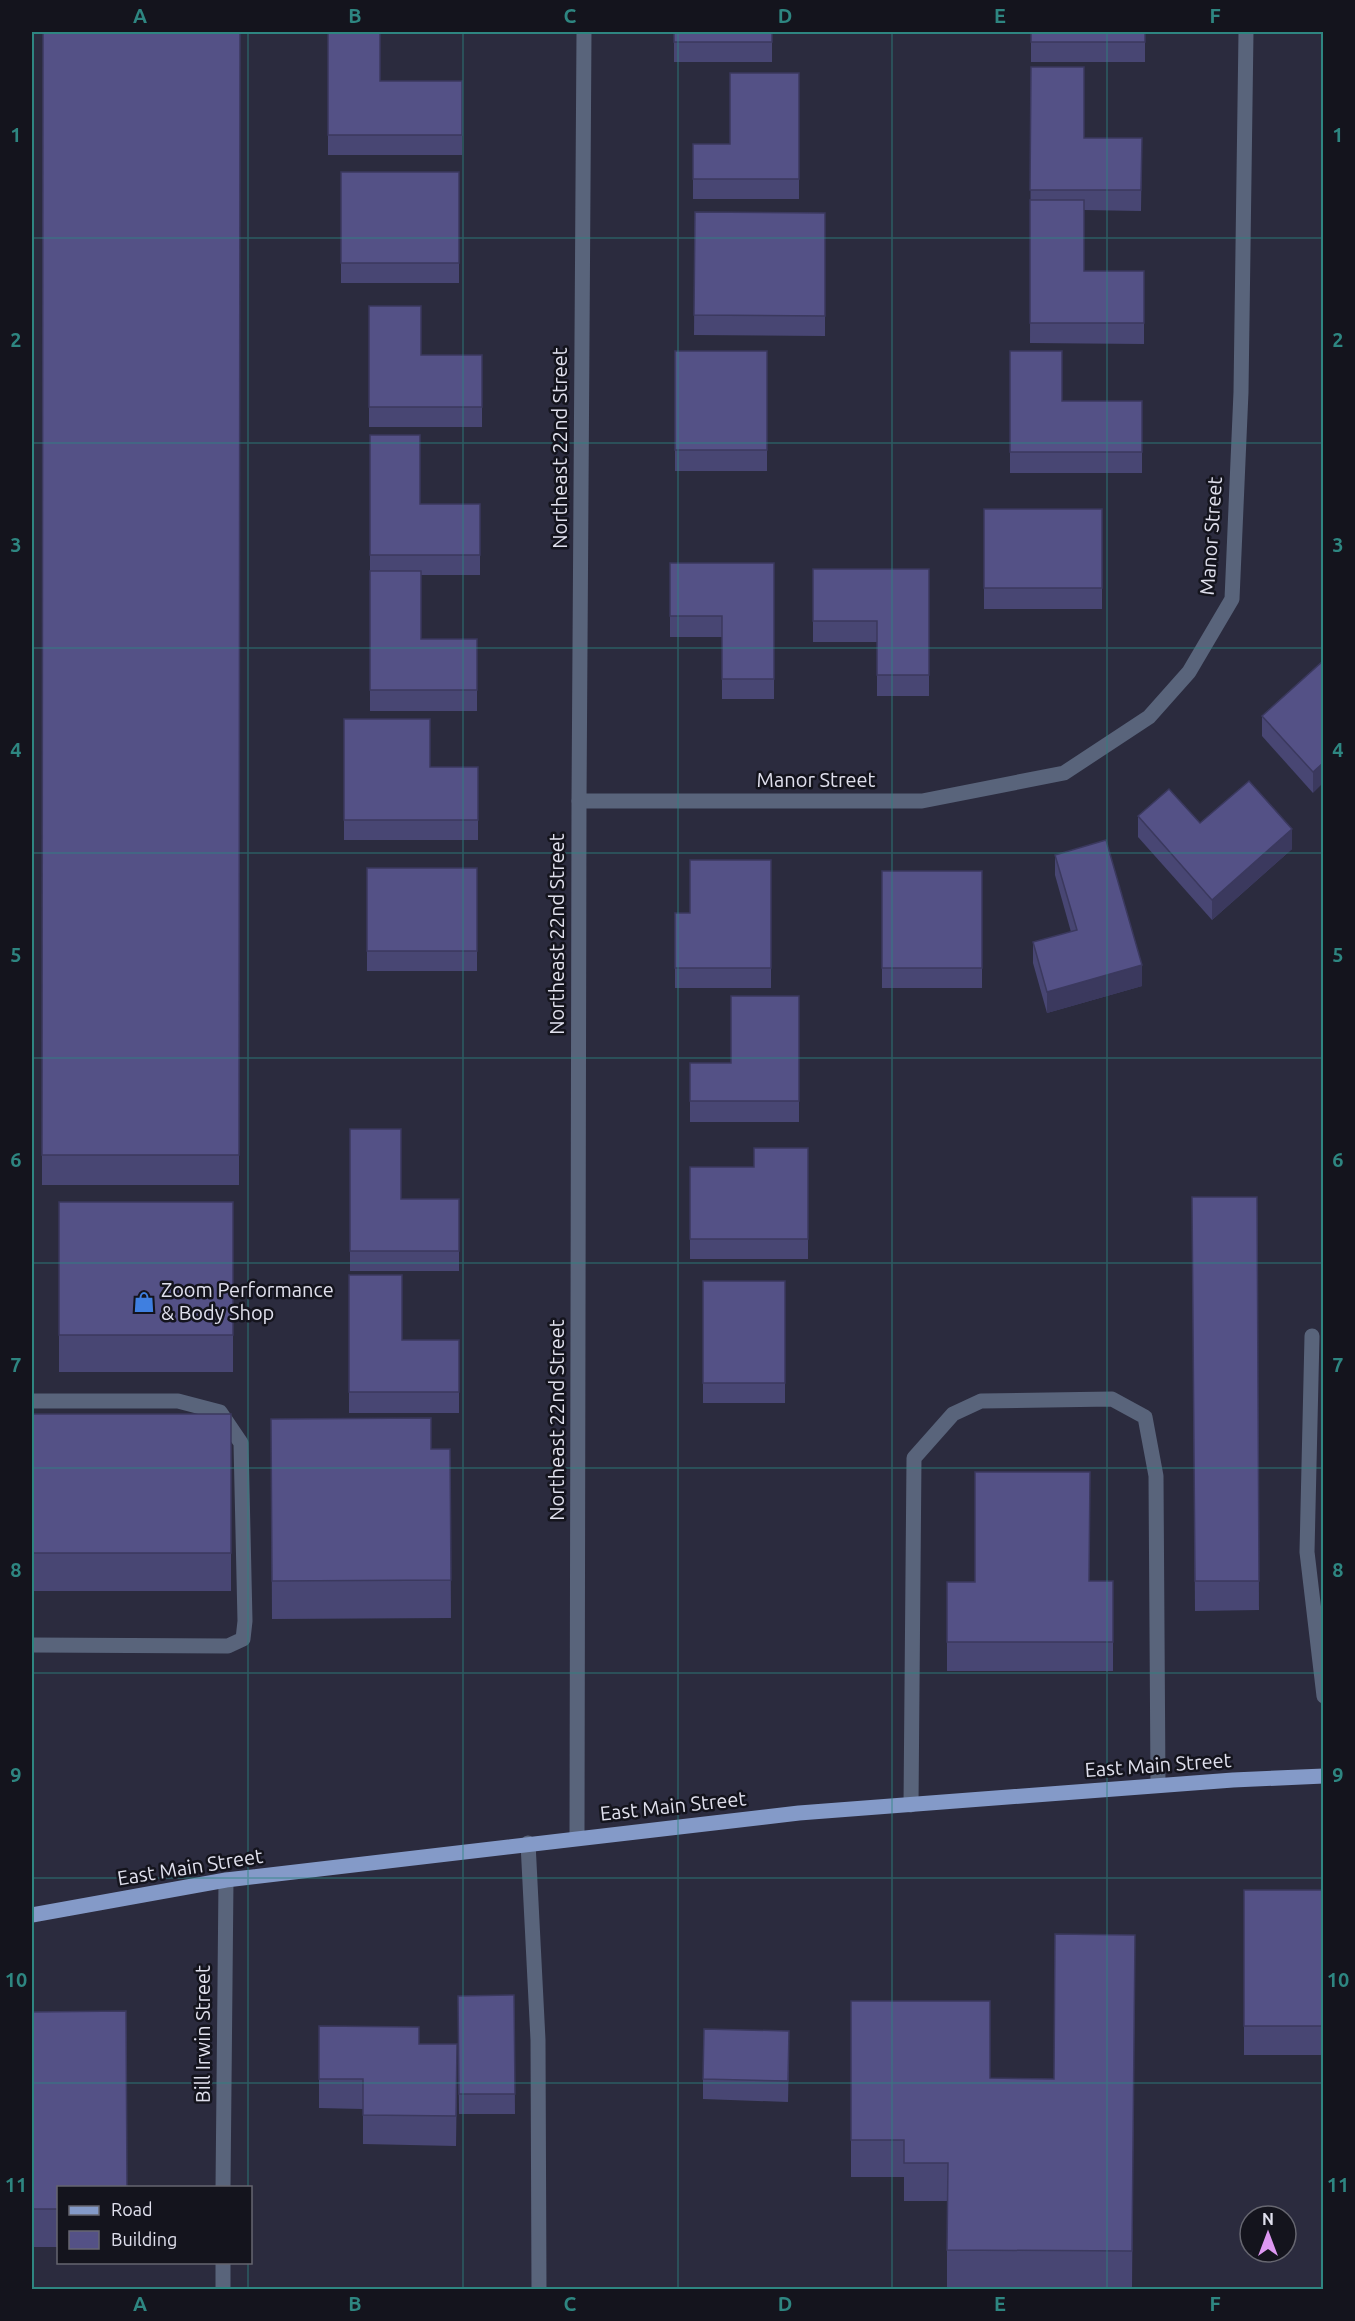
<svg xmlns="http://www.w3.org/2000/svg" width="1355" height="2321" font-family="Ubuntu,sans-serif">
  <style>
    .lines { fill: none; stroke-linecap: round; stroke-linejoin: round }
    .service { stroke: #59647b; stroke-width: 15 }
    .minor { stroke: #59647b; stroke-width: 15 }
    .primary { stroke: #849ac8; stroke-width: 15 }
    .wall { fill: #484673 }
    .shaded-wall { fill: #3b395e }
    .building { fill: #545186; stroke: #3b395e; stroke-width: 1.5 }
    .grid { fill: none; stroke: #2e8681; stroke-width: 1.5; stroke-opacity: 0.55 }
    .labels { text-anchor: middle; stroke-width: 5; stroke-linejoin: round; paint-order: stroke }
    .street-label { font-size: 20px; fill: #e0e0ed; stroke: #14141d }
    .poi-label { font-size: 20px; fill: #e0e0ed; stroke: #14141d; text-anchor: start }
    .neatline { fill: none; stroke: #2e8681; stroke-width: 2 }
    .grid-label { font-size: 20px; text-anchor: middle; font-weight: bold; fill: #2e8681 }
  </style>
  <rect width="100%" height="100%" fill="#2b2b3e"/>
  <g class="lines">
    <g class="service">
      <path d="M1312,1336L1307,1552L1324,1696"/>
      <path d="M32,1401H178L220,1412L241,1443L245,1621L243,1639L228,1646L32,1645"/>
      <path d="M911,1805L914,1458L953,1414L981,1401L1112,1399L1145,1417L1156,1476L1158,1785"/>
      <path d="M528,1843L538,2040L539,2290"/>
    </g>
    <g class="minor">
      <path d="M579,801H922L1064,773L1149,717L1189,672L1232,599L1241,392L1246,32"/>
      <path d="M577,1837L579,801L584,32"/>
      <path d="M223,2188L226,1880"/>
      <path d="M223,2290V2262"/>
    </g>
    <path class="primary" d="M32,1915L226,1880L799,1813L1233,1780L1324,1776"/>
  </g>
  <g class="wall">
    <path d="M43,32H240L239,1185H42Z"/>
    <path d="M328,32L380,81H462V155H328Z"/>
    <rect x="674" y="32" width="98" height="30"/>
    <rect x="1031" y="32" width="114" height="30"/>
    <path d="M1031,67L1084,138H1142L1141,211L1084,210V271H1144V344L1030,343Z"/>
    <path d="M799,73V199H693V144H730Z"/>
    <rect x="341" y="172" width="118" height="111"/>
    <path d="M695,212L825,213V336L694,335Z"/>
    <path d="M369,306L421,355H482V427H369Z"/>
    <rect x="675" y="351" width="92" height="120"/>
    <path d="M1010,351L1062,401H1142V473H1010Z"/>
    <path d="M370,435L420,504H480V575H421V639H477V711H370Z"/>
    <rect x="984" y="509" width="118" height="100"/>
    <path d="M670,563H774V699H722V637H670Z"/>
    <path d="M813,569H929V696H877V642H813Z"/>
    <path d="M1323,661L1313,793L1262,736V716Z"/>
    <path d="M344,719L430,767H478V840H344Z"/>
    <path d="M1138,816L1200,823L1292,849L1212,920L1138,837Z"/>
    <path d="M1055,855L1142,986L1047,1013L1033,963V942L1071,932L1055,875Z"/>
    <path d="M771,860V988H675V913H690Z"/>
    <rect x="367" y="868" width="110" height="103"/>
    <rect x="882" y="871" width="100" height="117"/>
    <path d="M799,996V1122H690V1063H731Z"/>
    <path d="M350,1129L401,1199H459V1271H350Z"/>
    <path d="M808,1148V1259H690V1167H754Z"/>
    <path d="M1192,1197H1257L1259,1610L1195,1611Z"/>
    <rect x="59" y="1202" width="174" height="170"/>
    <path d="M349,1275L402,1340H459V1413H349Z"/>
    <rect x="703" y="1281" width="82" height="122"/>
    <rect x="32" y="1414" width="199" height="177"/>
    <path d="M271,1419L431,1449H450L451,1618L272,1619Z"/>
    <path d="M1113,1581V1671H947V1582Z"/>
    <rect x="1244" y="1890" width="79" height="165"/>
    <path d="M1135,1935L1132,2289L947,2287V2201H904V2177H851V2001L990,2078L1054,2079Z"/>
    <path d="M514,1995L515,2114H459L458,1996Z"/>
    <path d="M32,2012L58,2187V2247H33V2278H32Z"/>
    <path d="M319,2026L419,2044L457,2074L456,2146L363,2144V2109L319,2108Z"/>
    <path d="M789,2052L788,2102L703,2099V2079Z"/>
  </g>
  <g class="shaded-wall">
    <path d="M1323,763V783L1313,793V772Z"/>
    <path d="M1292,829V849L1212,920V900Z"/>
    <path d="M1142,965V986L1047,1013V992Z"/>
  </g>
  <g class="building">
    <path d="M43,32H240L239,1155H42Z"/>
    <path d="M328,32H380V81H462V135H328Z"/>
    <rect x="674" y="32" width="98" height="10"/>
    <rect x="1031" y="32" width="114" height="10"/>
    <path d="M1031,67H1084V138H1142L1141,190H1030Z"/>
    <path d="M730,73H799V179H693V144H730Z"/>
    <rect x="341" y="172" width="118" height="91"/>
    <path d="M1030,200H1084V271H1144V323H1030Z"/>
    <path d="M695,212L825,213V316L694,315Z"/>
    <path d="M369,306H421V355H482V407H369Z"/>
    <rect x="675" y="351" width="92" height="99"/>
    <path d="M1010,351H1062V401H1142V452H1010Z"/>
    <path d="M370,435H420V504H480V555H370Z"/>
    <rect x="984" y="509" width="118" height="79"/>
    <path d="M670,563H774V679H722V616H670Z"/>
    <path d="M813,569H929V675H877V621H813Z"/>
    <path d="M370,571H421V639H477V690H370Z"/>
    <path d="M1323,661V763L1313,772L1262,716Z"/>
    <path d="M344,719H430V767H478V820H344Z"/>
    <path d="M1249,781L1292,829L1212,900L1138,816L1169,789L1200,823Z"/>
    <path d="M1106,840L1142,965L1047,992L1033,942L1077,930L1055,855Z"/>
    <path d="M690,860H771V968H675V913H690Z"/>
    <rect x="367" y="868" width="110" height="83"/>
    <rect x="882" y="871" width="100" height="97"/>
    <path d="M731,996H799V1101H690V1063H731Z"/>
    <path d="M350,1129H401V1199H459V1251H350Z"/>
    <path d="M754,1148H808V1239H690V1167H754Z"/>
    <path d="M1192,1197H1257L1259,1581H1195Z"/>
    <rect x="59" y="1202" width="174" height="133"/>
    <path d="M349,1275H402V1340H459V1392H349Z"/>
    <rect x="703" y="1281" width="82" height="102"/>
    <rect x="32" y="1414" width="199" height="139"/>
    <path d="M431,1418V1449H450L451,1580L272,1581L271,1419Z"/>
    <path d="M975,1472H1090L1089,1581H1113V1642H947V1582H975Z"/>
    <rect x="1244" y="1890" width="79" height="136"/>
    <path d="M1055,1934L1135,1935L1132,2251L947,2250L948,2163H904V2140H851V2001H990V2078L1054,2079Z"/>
    <path d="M514,1995L515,2094H459L458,1996Z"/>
    <path d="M126,2011L127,2187H58V2209H33V2240H32V2012Z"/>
    <path d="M319,2026L419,2027V2044H457L456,2116L363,2115V2079H319Z"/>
    <path d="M704,2029L789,2031L788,2081L703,2079Z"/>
  </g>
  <path class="grid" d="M248,32V2188M463,32V2290M678,32V2290M892,32V2290M1107,32V2290M32,238H1324M32,443H1324M32,648H1324M32,853H1324M32,1058H1324M32,1263H1324M32,1468H1324M32,1673H1324M32,1878H1324M32,2083H1324M248,2262V2290"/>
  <defs>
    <symbol id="shop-bare" viewBox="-9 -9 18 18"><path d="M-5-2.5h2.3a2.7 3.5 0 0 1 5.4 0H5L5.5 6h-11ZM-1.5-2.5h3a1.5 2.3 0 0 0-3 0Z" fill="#3f7fe0" stroke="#14141d" stroke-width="2.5" paint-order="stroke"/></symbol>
  </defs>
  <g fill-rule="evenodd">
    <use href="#shop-bare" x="129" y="1287" width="30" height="30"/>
  </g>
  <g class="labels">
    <g class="street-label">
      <text transform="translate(560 448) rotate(-90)" y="7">Northeast 22nd Street</text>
      <text transform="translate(1211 536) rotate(-86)" y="7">Manor Street</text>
      <text x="816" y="787">Manor Street</text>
      <text transform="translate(557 934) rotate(-90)" y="7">Northeast 22nd Street</text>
      <text transform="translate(557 1420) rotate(-90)" y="7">Northeast 22nd Street</text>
      <text transform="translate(1158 1765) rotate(-4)" y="7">East Main Street</text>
      <text transform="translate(673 1806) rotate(-6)" y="7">East Main Street</text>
      <text transform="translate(190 1867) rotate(-9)" y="7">East Main Street</text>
      <text transform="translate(203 2034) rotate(-90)" y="7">Bill Irwin Street</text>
    </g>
    <g class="poi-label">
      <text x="161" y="1297">Zoom Performance<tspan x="161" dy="23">&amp; Body Shop</tspan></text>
    </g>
  </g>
  <rect width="1355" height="2321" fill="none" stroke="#14141d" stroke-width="66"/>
  <rect x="57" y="2186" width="195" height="78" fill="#14141d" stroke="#666670" stroke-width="1.5"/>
  <rect x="69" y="2206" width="30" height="9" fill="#849ac8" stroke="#666670" stroke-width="1.5"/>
  <text x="111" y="2216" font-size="18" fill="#e0e0ed">Road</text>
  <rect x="69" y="2231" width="30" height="18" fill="#545186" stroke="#666670" stroke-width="1.5"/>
  <text x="111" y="2246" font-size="18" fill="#e0e0ed">Building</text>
  <g transform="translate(1268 2234)"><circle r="28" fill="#14141d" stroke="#666670" stroke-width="1.5"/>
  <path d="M0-4.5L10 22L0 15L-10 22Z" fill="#de98f2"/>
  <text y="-9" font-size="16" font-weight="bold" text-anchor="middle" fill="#e0e0ed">N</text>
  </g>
  <rect x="33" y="33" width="1289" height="2255" class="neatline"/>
  <g class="grid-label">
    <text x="140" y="23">A</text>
    <text x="355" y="23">B</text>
    <text x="570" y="23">C</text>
    <text x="785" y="23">D</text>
    <text x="1000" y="23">E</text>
    <text x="1215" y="23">F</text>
    <text x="16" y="142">1</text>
    <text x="1338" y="142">1</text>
    <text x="16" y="347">2</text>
    <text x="1338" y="347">2</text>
    <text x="16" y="552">3</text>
    <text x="1338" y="552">3</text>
    <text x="16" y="757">4</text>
    <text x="1338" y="757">4</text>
    <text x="16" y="962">5</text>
    <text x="1338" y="962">5</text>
    <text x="16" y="1167">6</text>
    <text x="1338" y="1167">6</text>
    <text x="16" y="1372">7</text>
    <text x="1338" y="1372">7</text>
    <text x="16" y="1577">8</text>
    <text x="1338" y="1577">8</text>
    <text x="16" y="1782">9</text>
    <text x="1338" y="1782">9</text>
    <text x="16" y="1987">10</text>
    <text x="1338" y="1987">10</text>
    <text x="16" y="2192">11</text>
    <text x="1338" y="2192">11</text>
    <text x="140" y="2311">A</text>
    <text x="355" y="2311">B</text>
    <text x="570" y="2311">C</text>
    <text x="785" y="2311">D</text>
    <text x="1000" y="2311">E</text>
    <text x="1215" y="2311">F</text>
  </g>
</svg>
